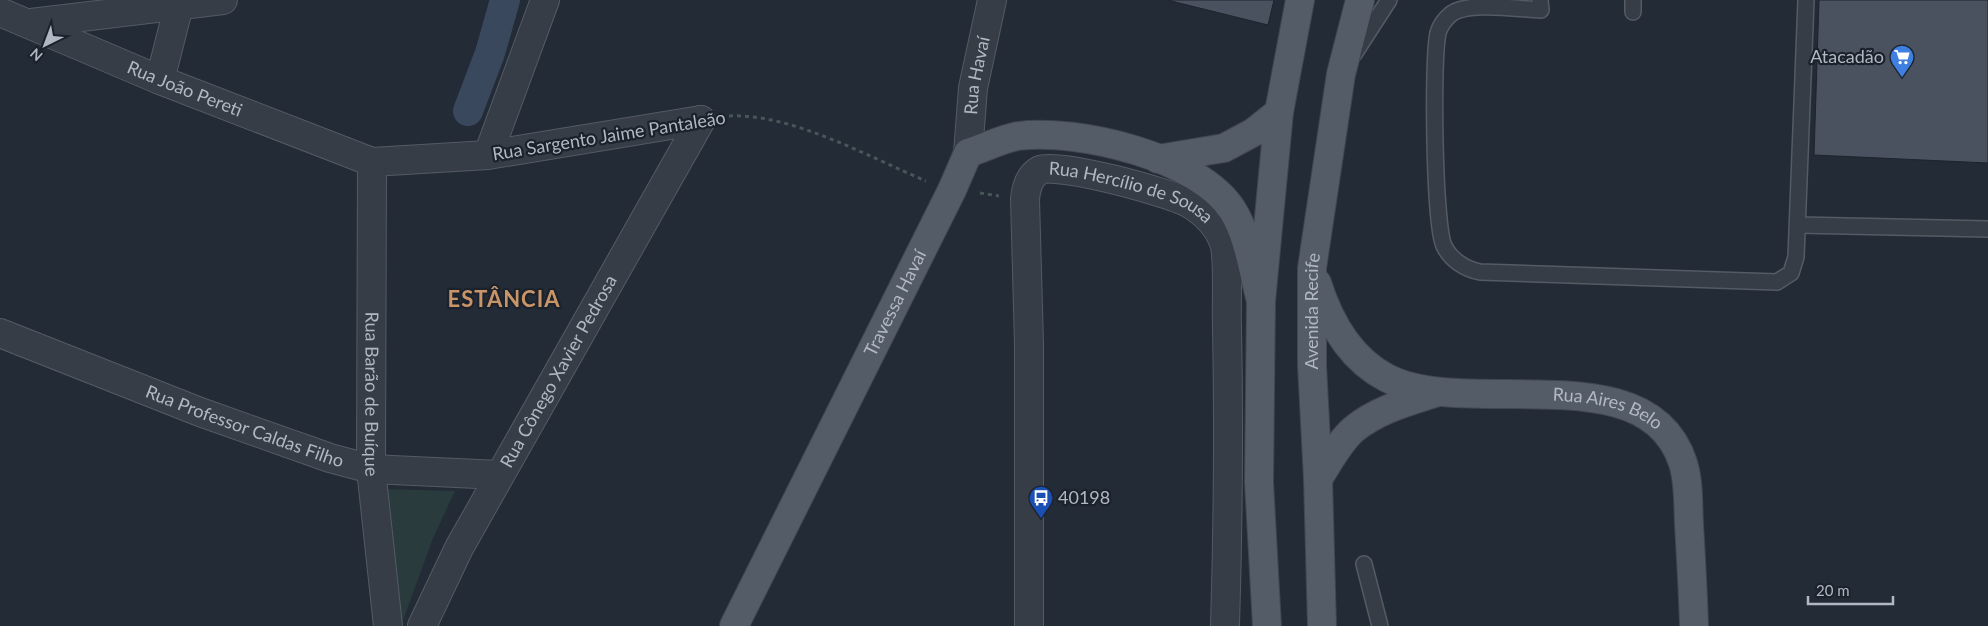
<svg xmlns="http://www.w3.org/2000/svg" width="1988" height="626" font-family="Lato,sans-serif">
  <style>
    .green { fill: #293b3c }
    .lines { fill: none; stroke-linecap: round; stroke-linejoin: round }
    .canal { stroke: #3a485e; stroke-width: 30 }
    .building { fill: #4a5260; stroke: #1e242e }
    .lane-casing { stroke: #545b65; stroke-width: 18 }
    .street-casing { stroke: #545b65; stroke-width: 30 }
    .primary-casing { stroke: #404650; stroke-width: 30 }
    .path { stroke: #475659; stroke-width: 3; stroke-dasharray: 4 4; stroke-linecap: butt }
    .lane { stroke: #363d47; stroke-width: 15 }
    .street { stroke: #363d47; stroke-width: 28 }
    .primary { stroke: #545c67; stroke-width: 28 }
    .labels { text-anchor: middle; stroke-width: 4.5; stroke-linejoin: round; paint-order: stroke }
    .poi-label { font-size: 18px; fill: #b1b8c3; stroke: #1c222c; text-anchor: end }
    .street-label { font-size: 18px; fill: #b1b8c3; stroke: #1c222c }
    .district-label { font-size: 22px; font-weight: bold; letter-spacing: 1px; fill: #c89568; stroke: #1c222c }
  </style>
  <rect width="100%" height="100%" fill="#232b36"/>
  <path class="green" d="M383,489L455,491L433,538L401,626Z"/>
  <g class="lines">
    <path class="canal" d="M468,111L490,53L505,0"/>
  </g>
  <g class="building">
    <path d="M1167,0H1274L1268,25Z"/>
    <path d="M1819,0H1988V163L1814,155Z"/>
  </g>
  <g class="lines">
    <defs>
      <g id="lane">
        <path d="M1540,0L1541,10C1518,9 1468,1 1451,14C1445,19 1440,26 1438,33C1432,60 1434,224 1444,246C1451,260 1465,269 1480,272L1777,282L1791,273L1796,257L1806,0"/>
        <path d="M1633,12V0"/>
        <path d="M1354,54L1389,0"/>
        <path d="M1798,225L1988,229"/>
        <path d="M1364,564L1380,626"/>
      </g>
      <g id="street">
        <path id="s1" d="M0,12L160,80L372,162L488,155L701,120"/>
        <path d="M31,23L223,0"/>
        <path d="M160,80L179,5"/>
        <path id="s2" d="M968,153L973,88L992,0"/>
        <path d="M488,155L545,0"/>
        <path id="s3" d="M372,162L371,469L388,626"/>
        <path id="s4" d="M0,333L200,412L330,458L371,469L499,475"/>
        <path id="s5" d="M422,626L459,548L701,120"/>
        <path id="s6" d="M1029,626V344L1025,199C1026,188 1029,176 1040,170C1058,162 1172,193 1190,204C1205,213 1218,226 1224,243C1229,257 1226,309 1227,327C1229,426 1228,526 1225,626"/>
      </g>
      <g id="primary">
        <path d="M1158,159L1224,148L1254,132L1279,112"/>
        <path id="s7" d="M1317,283C1329,321 1350,359 1387,378C1468,420 1647,352 1683,463C1689,482 1688,504 1689,524C1691,558 1693,592 1694,626"/>
        <path d="M1318,479C1329,462 1339,442 1354,429C1377,410 1407,402 1435,393"/>
        <path id="s8" d="M734,626L952,190L968,153C985,148 1001,139 1018,136C1077,128 1200,157 1233,211C1249,237 1253,272 1261,301"/>
        <path d="M1267,626L1259,482L1261,301L1279,112L1300,0"/>
        <path id="s9" d="M1322,626L1318,479L1312,365V268L1341,74L1360,0"/>
      </g>
    </defs>
    <use href="#lane" class="lane-casing"/>
    <use href="#street" class="street-casing"/>
    <use href="#primary" class="primary-casing"/>
    <g class="path">
      <path d="M729,116C791,113 869,157 926,181"/>
      <path d="M980,193L999,196"/>
    </g>
    <use href="#lane" class="lane"/>
    <use href="#street" class="street"/>
    <use href="#primary" class="primary"/>
  </g>
  <defs>
    <symbol id="supermarket-pin" viewBox="-11 -11 22 30"><path d="M0 17L-7.5 6A9.5 9.5 0 1 1 7.5 6Z" fill="#3f7fe0" stroke="#1c222c"/><path d="M-6-5.5h2.5l.6 2H6L4.5 2H-2.5L-4.4-4H-6ZM-1.5 3.2a1.3 1.3 0 1 0 .1 0ZM3 3.2a1.3 1.3 0 1 0 .1 0Z" fill="#fff"/></symbol>
    <symbol id="bus-pin" viewBox="-11 -11 22 30"><path d="M0 17L-7.5 6A9.5 9.5 0 1 1 7.5 6Z" fill="#1a4fb4" stroke="#1c222c"/><path d="M-5-6H5V4H4V6H2V4H-2V6H-4V4H-5ZM-3.5-4V0h7V-4ZM-3.5 1.2v1.5H-2V1.2ZM2 1.2v1.5H3.5V1.2Z" fill="#fff"/></symbol>
  </defs>
  <g fill-rule="evenodd">
    <use href="#supermarket-pin" x="1888" y="43" width="28" height="38"/>
    <use href="#bus-pin" x="1027" y="484" width="28" height="38"/>
  </g>
  <g class="labels">
    <g class="poi-label">
      <text x="1884" y="63">Atacadão</text>
      <text x="1058" y="504" text-anchor="start">40198</text>
    </g>
    <g class="street-label">
      <text dy="6" stroke="none"><textPath href="#s2" startOffset="78">Rua Havaí</textPath></text>
      <text dy="6" stroke="none"><textPath href="#s1" startOffset="200">Rua João Pereti</textPath></text>
      <text transform="translate(609 136) rotate(-9)" y="6">Rua Sargento Jaime Pantaleão</text>
      <text dy="6" stroke="none"><textPath href="#s6" startOffset="556">Rua Hercílio de Sousa</textPath></text>
      <text dy="6" stroke="none"><textPath href="#s8" startOffset="361">Travessa Havaí</textPath></text>
      <text dy="6" stroke="none"><textPath href="#s9" startOffset="315">Avenida Recife</textPath></text>
      <text dy="6" stroke="none"><textPath href="#s5" startOffset="289">Rua Cônego Xavier Pedrosa</textPath></text>
      <text dy="6" stroke="none"><textPath href="#s3" startOffset="232">Rua Barão de Buíque</textPath></text>
      <text dy="6" stroke="none"><textPath href="#s7" startOffset="346">Rua Aires Belo</textPath></text>
      <text dy="6" stroke="none"><textPath href="#s4" startOffset="262">Rua Professor Caldas Filho</textPath></text>
    </g>
    <g class="district-label">
      <text x="504" y="307">ESTÂNCIA</text>
    </g>
  </g>
  <g transform="translate(45 45) rotate(222)" stroke="#1c222c" stroke-width="4" paint-order="stroke">
  <path d="M0-4L9 19L0 12L-9 19Z" fill="#b1b8c3"/>
  <text y="-8" font-size="14" font-weight="bold" text-anchor="middle" fill="#b1b8c3">N</text>
  </g>
  <path d="M1808 596v8h85v-8" fill="none" stroke="#b1b8c3" stroke-width="2.5"/>
  <text x="1816" y="596" font-size="15" fill="#b1b8c3" stroke="#1c222c" stroke-width="4" paint-order="stroke">20 m</text>
</svg>
